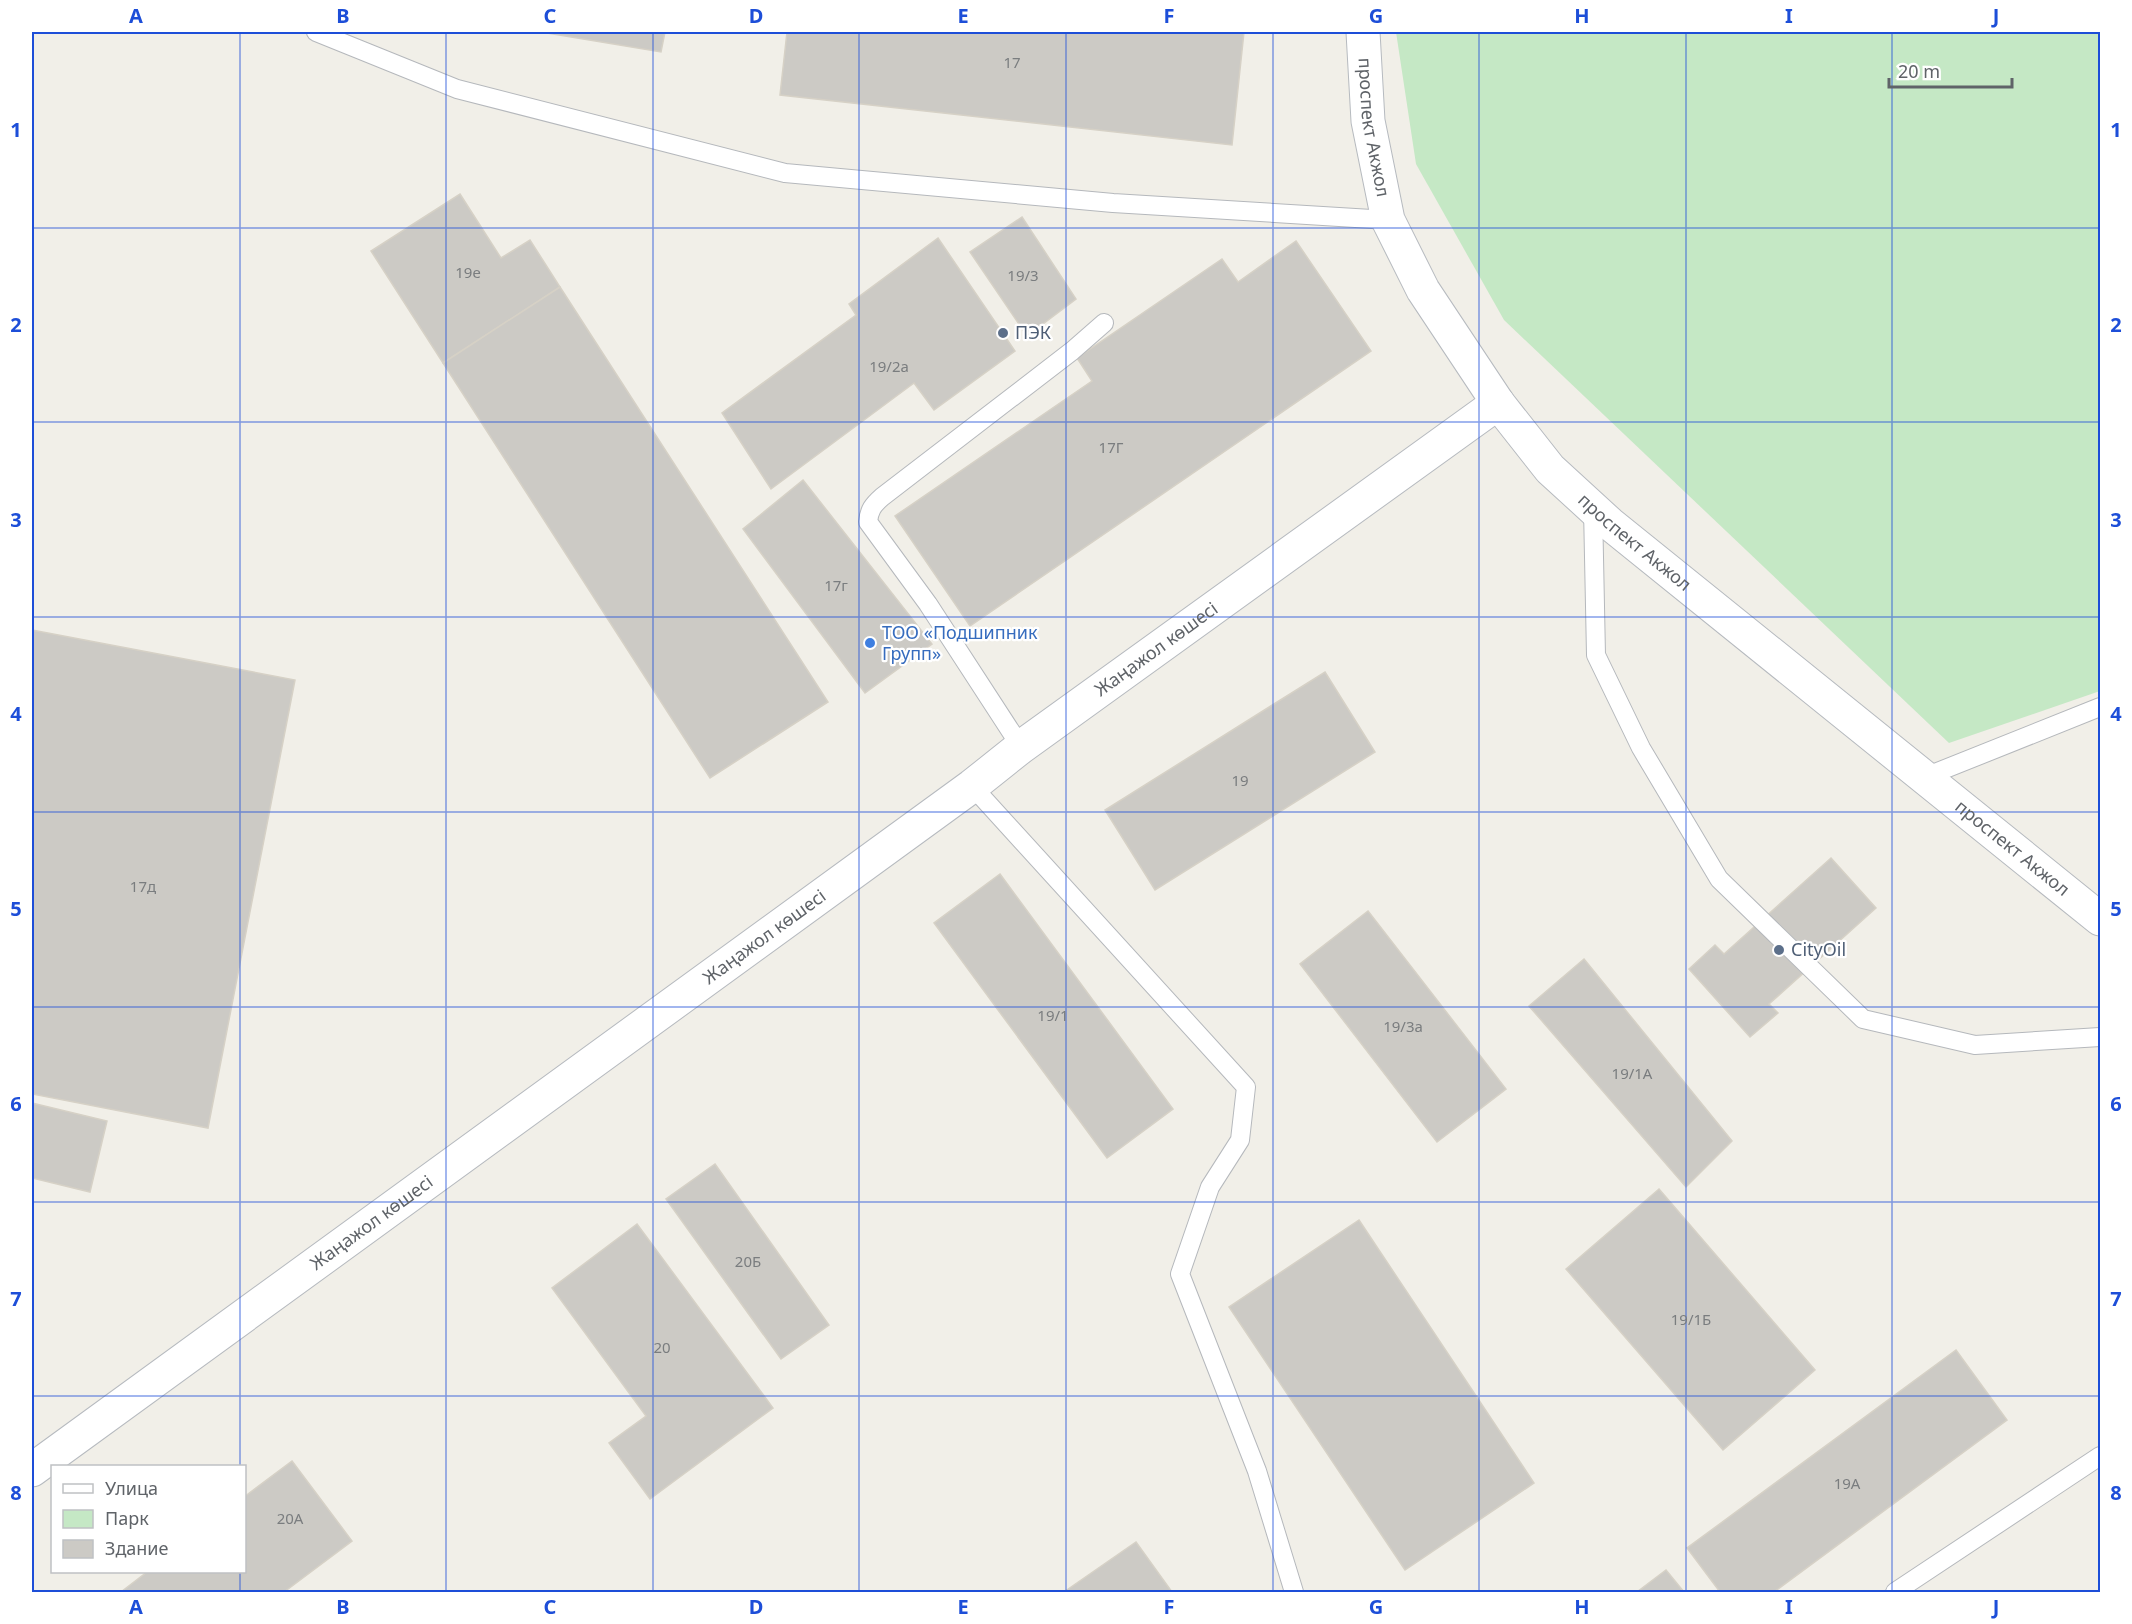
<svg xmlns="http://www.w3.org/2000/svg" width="2132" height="1624" font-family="'Noto Sans',sans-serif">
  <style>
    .green { fill: #c5e8c5 }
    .building { fill: #cccac5; stroke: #d6d1c6; stroke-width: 1.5 }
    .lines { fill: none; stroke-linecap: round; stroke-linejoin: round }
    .lane-casing { stroke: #b5b8bc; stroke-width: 20 }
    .secondary-casing { stroke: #b6babf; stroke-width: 35 }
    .lane { stroke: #fff; stroke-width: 18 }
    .secondary { stroke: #fff; stroke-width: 33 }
    .grid { fill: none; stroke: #1d4ed8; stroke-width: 1.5; stroke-opacity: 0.55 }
    .service-dot { fill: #5c6f8a; stroke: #fff; stroke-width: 2 }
    .shop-dot { fill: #3f7fe0; stroke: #fff; stroke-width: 2 }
    .labels { text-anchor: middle; stroke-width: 4.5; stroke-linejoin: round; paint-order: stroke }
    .number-label { font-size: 15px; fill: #7a7d7f }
    .street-label { font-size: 18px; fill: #5f6368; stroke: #fff }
    .service-label { font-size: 18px; fill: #4e5e75; stroke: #fff; text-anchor: start }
    .shop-label { font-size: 18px; fill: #366cbe; stroke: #fff; text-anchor: start }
    .neatline { fill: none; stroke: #1d4ed8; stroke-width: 2 }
    .grid-label { font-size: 20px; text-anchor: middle; font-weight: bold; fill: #1d4ed8 }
  </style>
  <rect width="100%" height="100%" fill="#f1efe8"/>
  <path class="green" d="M1396,32H2100V691L1949,743L1504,320L1416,164Z"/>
  <g class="building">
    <path d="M541,32H665L661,52Z"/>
    <path d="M787,32H1244L1232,145L780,95Z"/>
    <path d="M460,194L501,258L530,240L560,287L443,363L371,251Z"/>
    <path d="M1022,217L1076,299L1027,336L970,252Z"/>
    <path d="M938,238L1015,351L934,410L914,383L771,489L722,413L856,315L849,304Z"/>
    <path d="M1296,241L1371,351L970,626L895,516L1092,381L1077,358L1222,259L1238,282Z"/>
    <path d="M560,287L828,702L710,778L443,363Z"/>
    <path d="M803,480L932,644L865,693L743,529Z"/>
    <path d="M32,630L295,680L208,1128L32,1094Z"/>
    <path d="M1325,672L1375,752L1155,890L1105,810Z"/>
    <path d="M1831,858L1876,908L1769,1004L1778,1013L1750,1037L1689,969L1715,945L1724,954Z"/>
    <path d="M1000,874L1173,1109L1107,1158L934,923Z"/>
    <path d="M1368,911L1506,1089L1437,1142L1300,964Z"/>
    <path d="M1584,959L1732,1141L1686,1187L1529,1006Z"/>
    <path d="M32,1103L107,1121L90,1192L32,1178Z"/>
    <path d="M715,1164L829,1325L781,1359L666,1199Z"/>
    <path d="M1659,1189L1815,1370L1723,1450L1566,1269Z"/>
    <path d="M1359,1220L1534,1483L1405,1570L1229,1307Z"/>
    <path d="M637,1224L773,1408L650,1499L609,1443L646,1416L552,1288Z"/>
    <path d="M1956,1350L2007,1420L1774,1592H1720L1687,1548Z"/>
    <path d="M292,1461L352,1541L284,1592H121L147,1572H244V1497Z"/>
    <path d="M1136,1542L1172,1592H1064Z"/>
    <path d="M1666,1570L1684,1592H1637Z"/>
  </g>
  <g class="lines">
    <defs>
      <g id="lane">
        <path d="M316,32L457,89L785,173L1113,203L1388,220"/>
        <path d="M1593,508L1596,655L1641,748L1719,879L1863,1019L1975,1045L2100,1037"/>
        <path d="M1021,747L928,604L868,522C869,510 873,505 882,497L1072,351L1104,323"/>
        <path d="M1925,777L2100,707"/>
        <path d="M972,786L1246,1087L1240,1140L1210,1187L1180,1274L1257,1471L1294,1592"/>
        <path d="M1895,1592L2100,1456"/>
      </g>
      <g id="secondary">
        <path id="s1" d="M1363,32L1368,121L1388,220L1423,290L1498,403L1550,469L1609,523L2100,919"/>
        <path id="s2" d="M32,1470L972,786L1021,747L1498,403"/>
      </g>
    </defs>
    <use href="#lane" class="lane-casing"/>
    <use href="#secondary" class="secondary-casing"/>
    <use href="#lane" class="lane"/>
    <use href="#secondary" class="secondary"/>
  </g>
  <path class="grid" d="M240,32V1466M446,32V1592M653,32V1592M859,32V1592M1066,32V1592M1273,32V1592M1479,32V1592M1686,32V1592M1892,32V1592M32,228H2100M32,422H2100M32,617H2100M32,812H2100M32,1007H2100M32,1202H2100M32,1396H2100M240,1572V1592"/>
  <g class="service-dot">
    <circle cx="1003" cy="333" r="6"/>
    <circle cx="1779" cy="950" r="6"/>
  </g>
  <circle class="shop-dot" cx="870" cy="643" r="6"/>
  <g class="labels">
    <g class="number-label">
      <text x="1012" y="68">17</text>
      <text x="468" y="278">19е</text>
      <text x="1023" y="281">19/3</text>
      <text x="889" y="372">19/2а</text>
      <text x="1111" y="453">17Г</text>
      <text x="836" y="591">17г</text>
      <text x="1240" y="786">19</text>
      <text x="143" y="892">17д</text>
      <text x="1053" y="1021">19/1</text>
      <text x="1403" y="1032">19/3а</text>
      <text x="1632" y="1079">19/1А</text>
      <text x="748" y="1267">20Б</text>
      <text x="1691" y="1325">19/1Б</text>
      <text x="662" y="1353">20</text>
      <text x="1847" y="1489">19А</text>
      <text x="290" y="1524">20А</text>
    </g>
    <g class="street-label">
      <text dy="6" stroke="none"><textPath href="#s1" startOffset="96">проспект Акжол</textPath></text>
      <text dy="6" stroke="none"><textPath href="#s1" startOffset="600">проспект Акжол</textPath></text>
      <text dy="6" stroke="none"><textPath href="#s2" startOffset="1392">Жаңажол көшесі</textPath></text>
      <text dy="6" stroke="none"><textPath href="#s1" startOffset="1086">проспект Акжол</textPath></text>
      <text dy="6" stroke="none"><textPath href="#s2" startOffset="906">Жаңажол көшесі</textPath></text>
      <text dy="6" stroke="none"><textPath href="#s2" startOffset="420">Жаңажол көшесі</textPath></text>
    </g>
    <g class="service-label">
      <text x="1015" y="339">ПЭК</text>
      <text x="1791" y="956">CityOil</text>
    </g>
    <g class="shop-label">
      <text x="882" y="639">ТОО «Подшипник<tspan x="882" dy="21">Групп»</tspan></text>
    </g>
  </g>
  <rect width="2132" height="1624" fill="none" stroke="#ffffff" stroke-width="66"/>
  <rect x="51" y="1465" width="195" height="108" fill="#ffffff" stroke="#bfc1c3" stroke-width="1.5"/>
  <rect x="63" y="1484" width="30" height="9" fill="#ffffff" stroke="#bfc1c3" stroke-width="1.5"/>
  <text x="105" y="1495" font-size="18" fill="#5f6368">Улица</text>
  <rect x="63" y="1510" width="30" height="18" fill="#c5e8c5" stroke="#bfc1c3" stroke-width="1.5"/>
  <text x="105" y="1525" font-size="18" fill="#5f6368">Парк</text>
  <rect x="63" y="1540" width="30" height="18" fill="#cccac5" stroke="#bfc1c3" stroke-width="1.5"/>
  <text x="105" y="1555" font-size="18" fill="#5f6368">Здание</text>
  <path d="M1889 78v9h123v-9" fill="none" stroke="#5f6368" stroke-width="3"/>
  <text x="1898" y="78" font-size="18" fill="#5f6368" stroke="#ffffff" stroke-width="4.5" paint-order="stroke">20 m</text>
  <rect x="33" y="33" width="2066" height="1558" class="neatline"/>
  <g class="grid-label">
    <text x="136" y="23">A</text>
    <text x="343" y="23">B</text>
    <text x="550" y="23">C</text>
    <text x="756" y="23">D</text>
    <text x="963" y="23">E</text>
    <text x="1169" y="23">F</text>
    <text x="1376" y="23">G</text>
    <text x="1582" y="23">H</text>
    <text x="1789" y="23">I</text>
    <text x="1996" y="23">J</text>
    <text x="16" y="137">1</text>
    <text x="2116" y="137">1</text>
    <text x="16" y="332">2</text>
    <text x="2116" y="332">2</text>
    <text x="16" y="527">3</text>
    <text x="2116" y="527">3</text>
    <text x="16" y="721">4</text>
    <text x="2116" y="721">4</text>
    <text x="16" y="916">5</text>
    <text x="2116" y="916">5</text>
    <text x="16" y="1111">6</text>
    <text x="2116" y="1111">6</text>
    <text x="16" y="1306">7</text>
    <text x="2116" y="1306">7</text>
    <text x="16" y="1500">8</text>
    <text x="2116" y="1500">8</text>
    <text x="136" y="1614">A</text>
    <text x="343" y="1614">B</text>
    <text x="550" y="1614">C</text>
    <text x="756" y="1614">D</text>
    <text x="963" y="1614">E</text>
    <text x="1169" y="1614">F</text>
    <text x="1376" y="1614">G</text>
    <text x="1582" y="1614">H</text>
    <text x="1789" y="1614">I</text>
    <text x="1996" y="1614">J</text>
  </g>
</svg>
